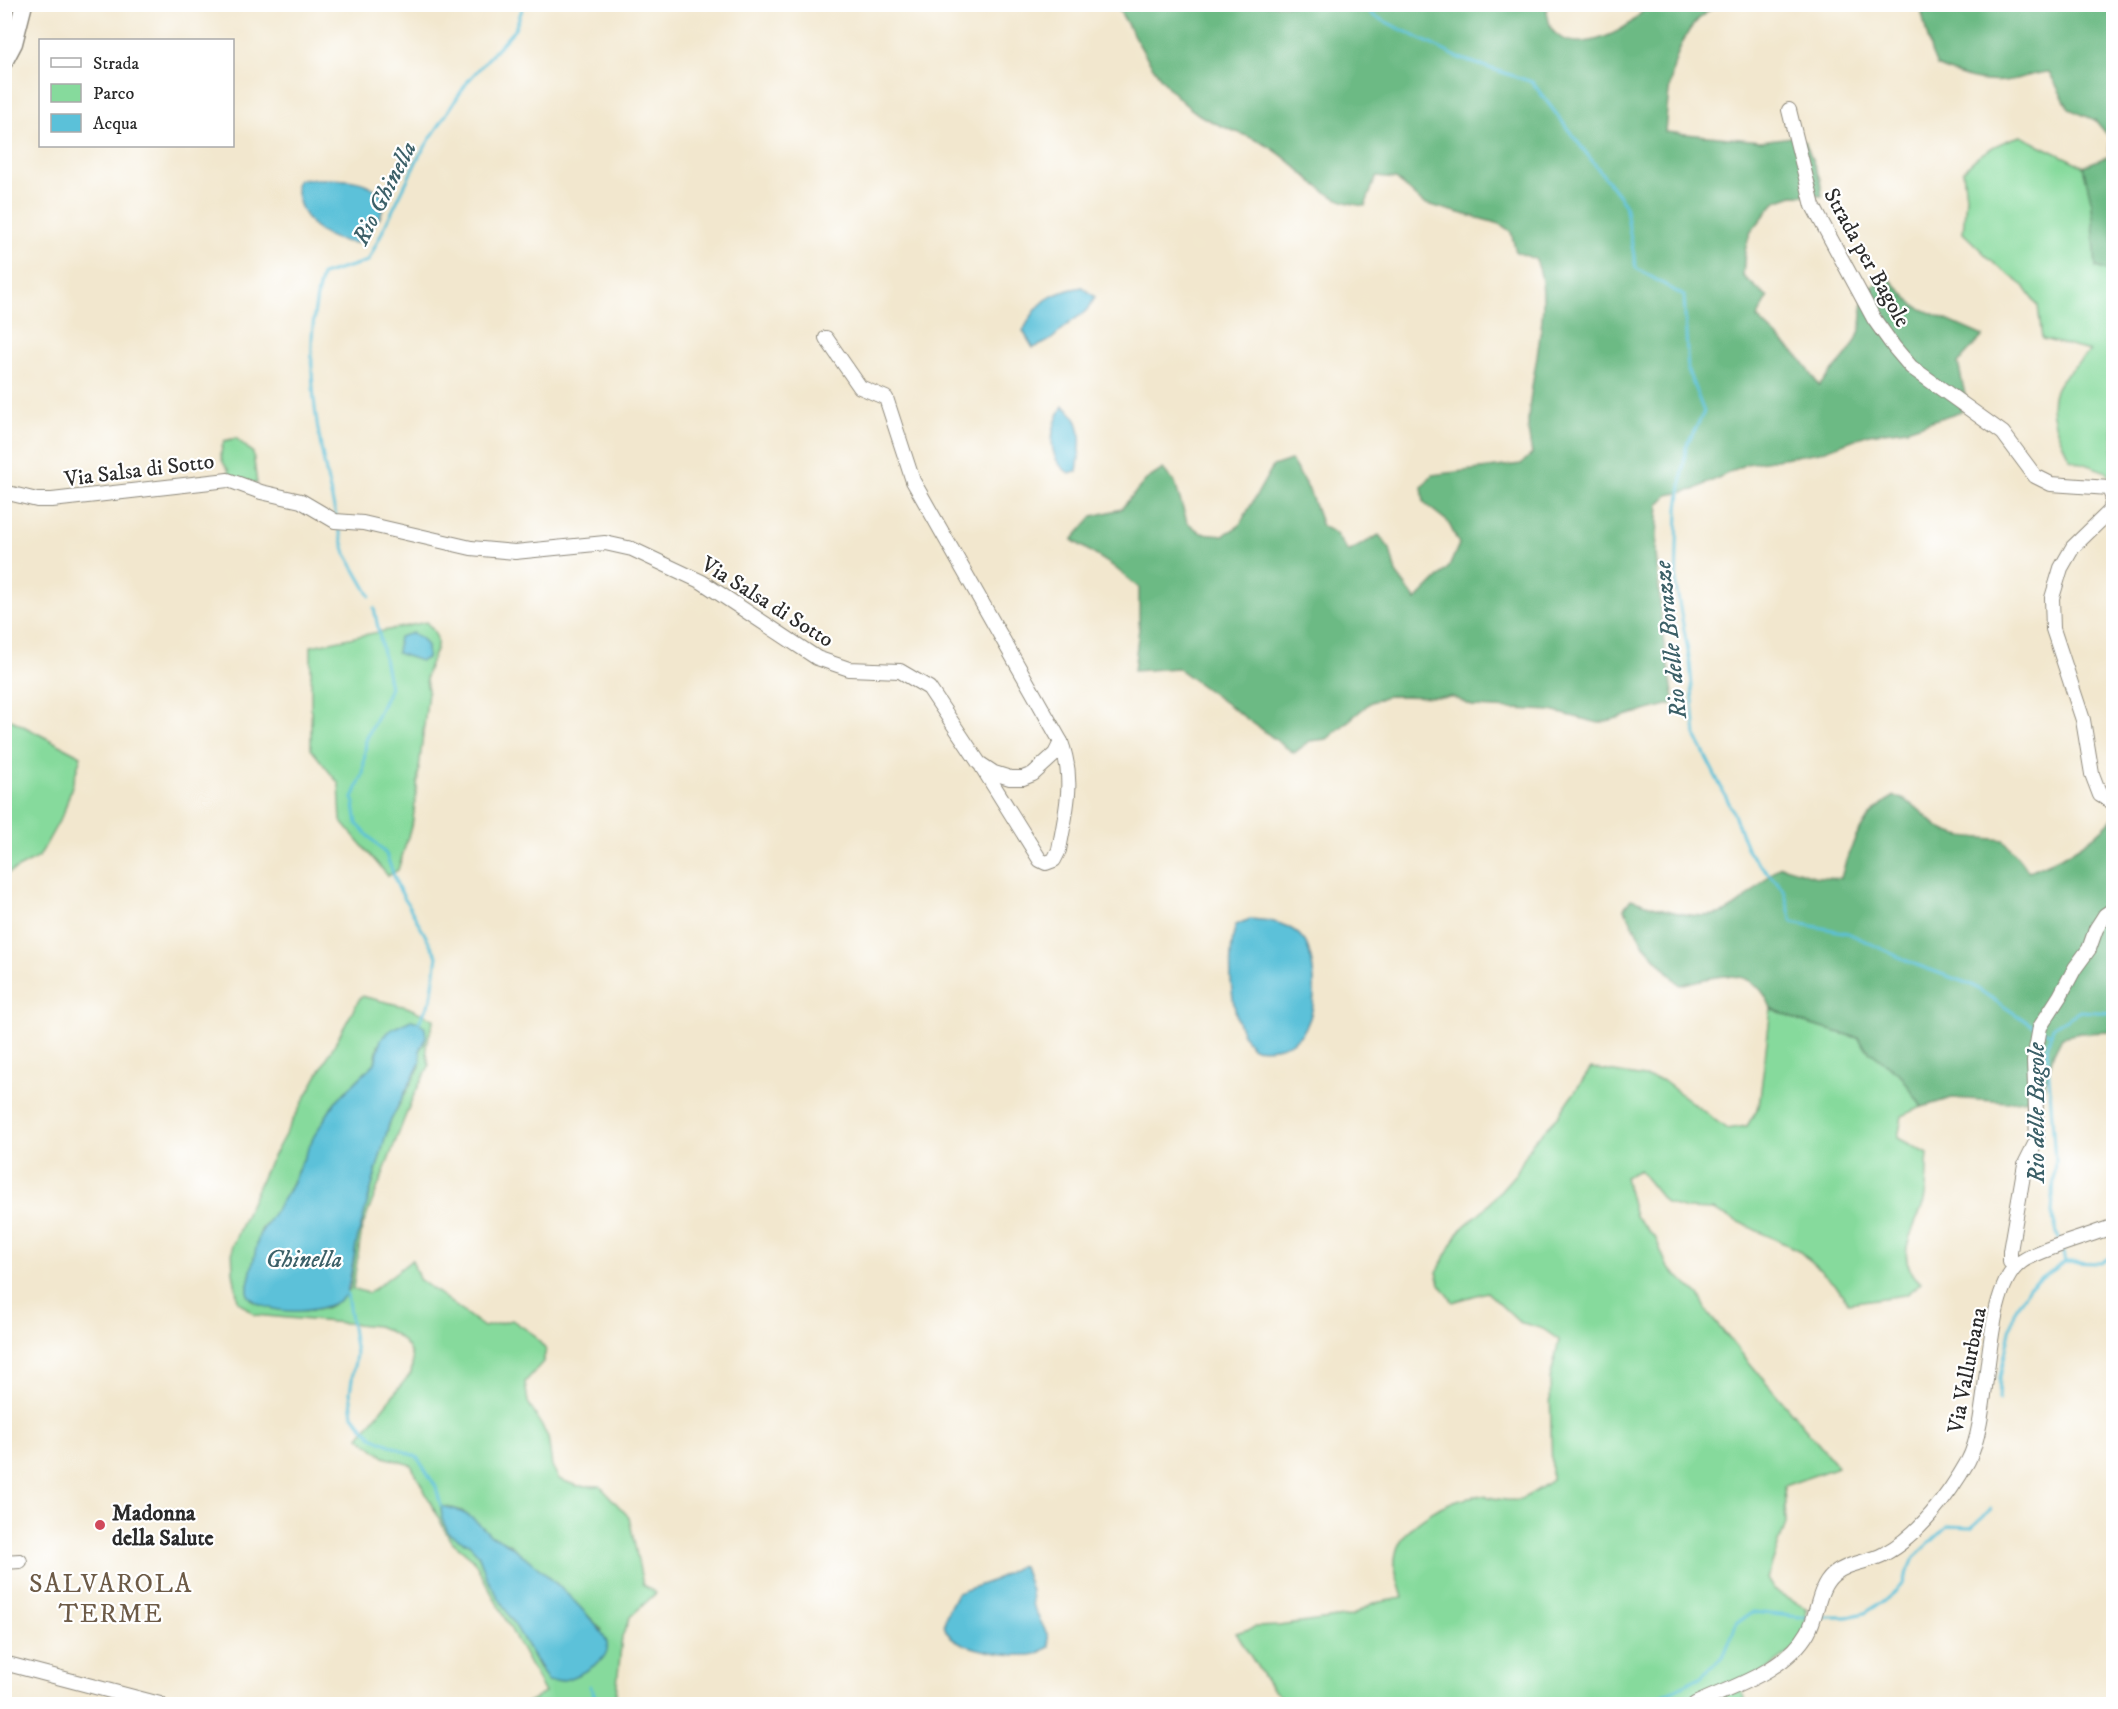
<svg xmlns="http://www.w3.org/2000/svg" width="2118" height="1709" font-family="'IM FELL DW Pica',serif">
  <style>
    .green { fill: #86da9c; stroke: #588264; stroke-width: 1.5; fill-rule: evenodd }
    .forest { fill: #6cba84; stroke: #4c7258; stroke-width: 1.5 }
    .water { fill: #5bc1d9; stroke: #437682; stroke-width: 1.5 }
    .lines { fill: none; stroke-linecap: round; stroke-linejoin: round }
    .stream { stroke: #5bc1d9; stroke-width: 3 }
    .minor-casing { stroke: #8e897c; stroke-width: 16 }
    .major-casing { stroke: #8e897c; stroke-width: 19 }
    .minor { stroke: #fff; stroke-width: 14 }
    .major { stroke: #fff; stroke-width: 16 }
    .poi-dot { fill: #d1495b; stroke: #fff; stroke-width: 2 }
    .labels { text-anchor: middle; stroke-width: 4.5; stroke-linejoin: round; paint-order: stroke }
    .street-label { font-size: 22px; fill: #2b2b2b; stroke: #fff }
    .poi-label { font-size: 22px; font-weight: bold; fill: #2b2b2b; stroke: #fff; text-anchor: start }
    .water-label { font-size: 24px; font-style: italic; fill: #3c6068; stroke: #fff }
    .quarter-label { font-size: 26px; letter-spacing: 1.5px; fill: #6d5b47; stroke: #fff }
  </style>
  <rect width="100%" height="100%" fill="#fff"/>
  <filter id="ink" filterUnits="userSpaceOnUse"><feTurbulence type="fractalNoise" baseFrequency=".0167" numOctaves="2"/><feDisplacementMap in="SourceGraphic" scale="12" xChannelSelector="R" yChannelSelector="G"/><feConvolveMatrix kernelMatrix="1 2 1 2 8 2 1 2 1" color-interpolation-filters="sRGB"/></filter>
  <filter id="wash" filterUnits="userSpaceOnUse"><feTurbulence type="fractalNoise" baseFrequency=".008" numOctaves="4" result="noise"/><feDisplacementMap in="SourceGraphic" scale="24" xChannelSelector="R" yChannelSelector="G"/><feGaussianBlur stdDeviation="1.35" result="paint"/><feColorMatrix in="noise" values="0 0 0 0 0 0 0 0 0 0 0 0 0 0 0 0 0 1.4 0 .05"/><feComposite in="paint" operator="in"/></filter>
  <g filter="url(#wash)">
    <rect width="100%" height="100%" fill="#f2e7ce"/>
    <g class="green">
      <path d="M2021,136L2083,166L2092,203L2096,267L2113,273V485L2107,472L2070,459C2060,439 2046,413 2055,390C2061,375 2080,363 2090,351L2042,339L2038,306L2024,286L1996,265L1963,233L1966,197L1963,171C1979,153 1998,142 2021,136Z"/>
      <path d="M236,438L253,453L257,484L227,475L229,471C220,460 219,455 224,441Z"/>
      <path d="M426,622C450,645 429,654 426,678C426,682 428,688 428,692L413,820L398,870L388,876L341,821L339,784L311,749V646Z"/>
      <path d="M4,716L81,756L64,812L39,857L5,875Z"/>
      <path d="M361,996L407,1007L434,1019L426,1046L429,1066L412,1099L362,1228L353,1289L369,1293L412,1260L419,1279L484,1327L512,1320L533,1334L546,1350L543,1362L525,1382L528,1402L548,1437L552,1466L559,1479L577,1486H600L629,1517L643,1585L656,1593L630,1617L622,1637L615,1704H525L545,1693L473,1559L450,1540L411,1465L384,1457L359,1437L411,1373C417,1348 399,1334 377,1326L255,1315L238,1301L233,1272L232,1246L264,1173ZM409,1023L425,1042L420,1049V1066L389,1124L357,1240L350,1289C344,1294 336,1304 328,1307C306,1316 276,1306 254,1302L248,1295V1285L261,1230L281,1205L314,1137L335,1102L375,1063L378,1046L392,1029ZM448,1507L462,1511L491,1536L509,1544L557,1584L602,1630L542,1674L505,1604L488,1580L478,1554Z"/>
      <path d="M1771,1008L1801,1022L1858,1038L1869,1051L1901,1075L1922,1107L1902,1116L1898,1138L1928,1154C1926,1169 1928,1186 1924,1201C1915,1231 1891,1255 1921,1283L1905,1295L1848,1303L1835,1284L1798,1250L1713,1210L1686,1209L1666,1203L1639,1170L1625,1177L1635,1216L1656,1239L1668,1268L1699,1295L1710,1316L1838,1467L1784,1486L1786,1523L1767,1579L1774,1590L1807,1609L1805,1626L1797,1647L1741,1689L1746,1704H1289L1270,1687L1236,1633L1255,1627L1279,1626L1351,1616L1374,1603L1403,1598C1399,1583 1392,1569 1396,1553C1402,1524 1451,1496 1479,1496C1491,1496 1504,1502 1516,1500C1528,1498 1542,1487 1552,1480L1550,1380L1559,1340L1543,1329L1519,1322L1487,1292L1453,1302L1440,1284L1437,1272L1460,1230L1484,1209L1516,1173L1533,1142L1559,1115L1591,1068L1662,1080L1727,1129L1747,1126L1759,1106Z"/>
    </g>
    <g class="forest">
      <path d="M1116,5H1546C1548,15 1548,28 1557,35C1580,55 1635,29 1646,5H1718C1672,28 1669,86 1665,132L1761,141L1792,137L1805,142L1820,179L1822,196L1793,195L1776,201L1750,233L1745,251L1743,276L1768,298L1757,318L1802,360L1819,386C1833,370 1852,354 1859,333C1868,305 1850,293 1889,278L1915,306L1983,336L1958,363L1966,399L1962,411L1907,429L1869,434L1820,452L1746,464L1694,490L1668,495L1659,504L1656,552L1663,638L1675,703L1599,723L1551,711L1474,707L1453,697L1388,696L1371,702L1327,739L1310,741L1294,753L1177,668L1134,671L1139,628V588L1113,566L1072,540L1093,516L1121,509L1146,480L1163,469L1175,483L1187,522L1201,533L1224,535L1239,526L1273,466L1291,460L1309,490L1322,526L1335,533L1348,552L1379,535L1390,549L1396,573L1416,600L1449,567L1459,544L1448,522L1424,503L1422,487L1432,475L1521,464L1532,454C1530,444 1528,432 1528,422C1529,379 1556,296 1535,259L1516,252L1511,232L1500,224L1423,203L1396,179L1376,177L1365,206C1321,202 1306,170 1273,149C1250,134 1221,129 1198,114C1158,87 1140,44 1116,5Z"/>
      <path d="M1920,5H2113V273L2096,267L2092,204L2083,166L2109,156L2110,138L2095,120L2069,109L2049,72C2035,73 2025,77 2011,80C1985,85 1961,77 1937,66L1931,52Z"/>
      <path d="M1895,796C1922,806 1921,815 1940,828C1957,839 1984,837 2004,840L2029,871C2062,858 2089,845 2113,818V1032L2080,1033L2062,1037L2053,1055L2043,1091L2028,1099L2008,1102L1952,1098L1922,1107L1901,1075L1869,1051L1858,1038L1801,1022L1771,1008C1754,963 1717,976 1680,985L1644,945L1624,908L1631,899C1657,907 1694,922 1722,913C1744,905 1762,880 1780,866C1804,871 1816,881 1841,878C1849,846 1864,812 1895,796Z"/>
    </g>
    <g class="water">
      <path d="M304,179C331,180 371,174 385,201L380,217L357,243C322,241 298,220 296,184L298,180Z"/>
      <path d="M1082,287L1095,297C1086,316 1079,314 1065,327C1052,339 1050,342 1033,348L1023,331C1038,301 1049,293 1082,287Z"/>
      <path d="M1063,406C1086,420 1081,448 1077,471L1069,473C1045,457 1050,428 1063,406Z"/>
      <path d="M412,633L421,638L427,646V658L421,661L397,653L399,637Z"/>
      <path d="M1250,919C1269,920 1291,923 1304,940C1311,950 1313,968 1314,980C1316,1023 1302,1054 1253,1048C1229,1024 1226,956 1236,925Z"/>
      <path d="M411,1020L419,1022L425,1028L426,1037L420,1049L421,1061L389,1124L357,1240L347,1294C329,1315 265,1318 248,1295V1285L259,1235L289,1190L314,1136L335,1102L375,1063L381,1039L392,1029Z"/>
      <path d="M441,1506C463,1509 477,1520 491,1536C510,1537 604,1624 607,1643C610,1656 597,1664 587,1670C576,1676 560,1684 548,1681L488,1580L478,1554L469,1544L449,1534L442,1519Z"/>
      <path d="M1019,1566L1023,1567L1031,1590L1032,1604L1048,1636L1049,1647C1045,1649 1040,1653 1036,1654C1018,1659 950,1649 945,1628C942,1618 953,1602 957,1593L994,1580Z"/>
    </g>
    <g class="lines">
      <g class="stream">
        <path d="M1366,4L1372,15L1459,58L1532,82L1625,204L1636,268L1684,296L1688,371L1704,412L1686,447L1678,509L1676,586L1690,663L1696,737L1731,807L1749,853L1784,890L1792,922L1848,933L1914,964L1972,985L2036,1028"/>
        <path d="M336,516C317,439 300,352 322,275L368,261L419,156L468,81L515,29L524,4"/>
        <path d="M338,525L346,554L370,596"/>
        <path d="M374,608L390,688L366,740L363,774L353,798L357,824L386,854L398,887L437,956L431,1000L419,1022"/>
        <path d="M2042,1030L2051,1034"/>
        <path d="M2059,1240L2052,1214L2055,1160L2047,1048L2053,1027L2080,1011L2114,1013"/>
        <path d="M2062,1249L2065,1262"/>
        <path d="M347,1294L356,1354L350,1392L353,1415L372,1437L417,1457L436,1487L441,1506"/>
        <path d="M1999,1400L2000,1377L2014,1312L2029,1287L2065,1262L2101,1263L2114,1254"/>
        <path d="M1818,1617H1847L1865,1613L1884,1601L1903,1584L1914,1558L1948,1526L1971,1527L1991,1509"/>
        <path d="M590,1686L599,1704"/>
        <path d="M1646,1704L1700,1677L1724,1655L1737,1623L1753,1612L1809,1618"/>
      </g>
    </g>
  </g>
  <g filter="url(#ink)">
    <g class="lines">
      <defs>
        <g id="minor">
          <path d="M1789,110L1813,206L1874,319L1894,347L1911,367L2003,433L2035,476L2051,484L2109,488L2113,499L2110,511L2073,547L2061,568L2052,598L2053,629L2083,720L2092,774L2100,795L2114,803"/>
          <path d="M826,338L860,387L886,398L913,481L1061,742C1075,780 1066,811 1059,850L1054,860L1046,863L1040,860L982,767"/>
          <path d="M4,492L37,500H52L228,480L261,492L301,501L335,521L363,523L471,548L515,552L605,543L632,549L702,582L817,658L849,669L900,671L929,688L979,763L994,773L1010,778H1023L1033,774L1055,754L1061,742"/>
          <path d="M2015,1267L2010,1262V1251L2025,1164L2037,1140L2034,1061L2040,1027L2060,996L2075,968L2089,949L2096,929L2105,915L2114,909"/>
          <path d="M4,1562L20,1561"/>
          <path d="M4,1663L160,1704"/>
          <path d="M1695,1704C1733,1686 1786,1671 1808,1632C1818,1615 1817,1589 1833,1575C1848,1562 1868,1563 1884,1554C1918,1536 1949,1495 1968,1461C1993,1415 1981,1291 2021,1262C2039,1249 2090,1236 2114,1226"/>
        </g>
        <path id="major" d="M4,62L14,43L24,4"/>
      </defs>
      <use href="#minor" class="minor-casing"/>
      <use href="#major" class="major-casing"/>
      <use href="#minor" class="minor"/>
      <use href="#major" class="major"/>
    </g>
  </g>
  <circle class="poi-dot" cx="100" cy="1525" r="6"/>
  <g class="labels">
    <g class="street-label">
      <text transform="translate(1868 257) rotate(61)" y="8">Strada per Bagole</text>
      <text transform="translate(139 469) rotate(-7)" y="8">Via Salsa di Sotto</text>
      <text transform="translate(768 601) rotate(32)" y="8">Via Salsa di Sotto</text>
      <text transform="translate(1966 1370) rotate(-79)" y="8">Via Vallurbana</text>
    </g>
    <g class="poi-label">
      <text x="112" y="1520">Madonna<tspan x="112" dy="25">della Salute</tspan></text>
    </g>
    <g class="water-label">
      <text transform="translate(384 193) rotate(-63)" y="8">Rio Ghinella</text>
      <text transform="translate(1670 640) rotate(-96)" y="8">Rio delle Borazze</text>
      <text transform="translate(2036 1113) rotate(-90)" y="8">Rio delle Bagole</text>
      <text x="304" y="1267">Ghinella</text>
    </g>
    <g class="quarter-label">
      <text x="111" y="1592">SALVAROLA<tspan x="111" dy="30">TERME</tspan></text>
    </g>
  </g>
  <rect width="2118" height="1709" fill="none" stroke="#fff" stroke-width="24"/>
  <rect x="39" y="39" width="195" height="108" fill="#ffffff" stroke="#aaaaaa" stroke-width="1.5"/>
  <rect x="51" y="58" width="30" height="9" fill="#ffffff" stroke="#aaaaaa" stroke-width="1.5"/>
  <text x="93" y="69" font-size="18" fill="#2b2b2b">Strada</text>
  <rect x="51" y="84" width="30" height="18" fill="#86da9c" stroke="#aaaaaa" stroke-width="1.5"/>
  <text x="93" y="99" font-size="18" fill="#2b2b2b">Parco</text>
  <rect x="51" y="114" width="30" height="18" fill="#5bc1d9" stroke="#aaaaaa" stroke-width="1.5"/>
  <text x="93" y="129" font-size="18" fill="#2b2b2b">Acqua</text>
</svg>
